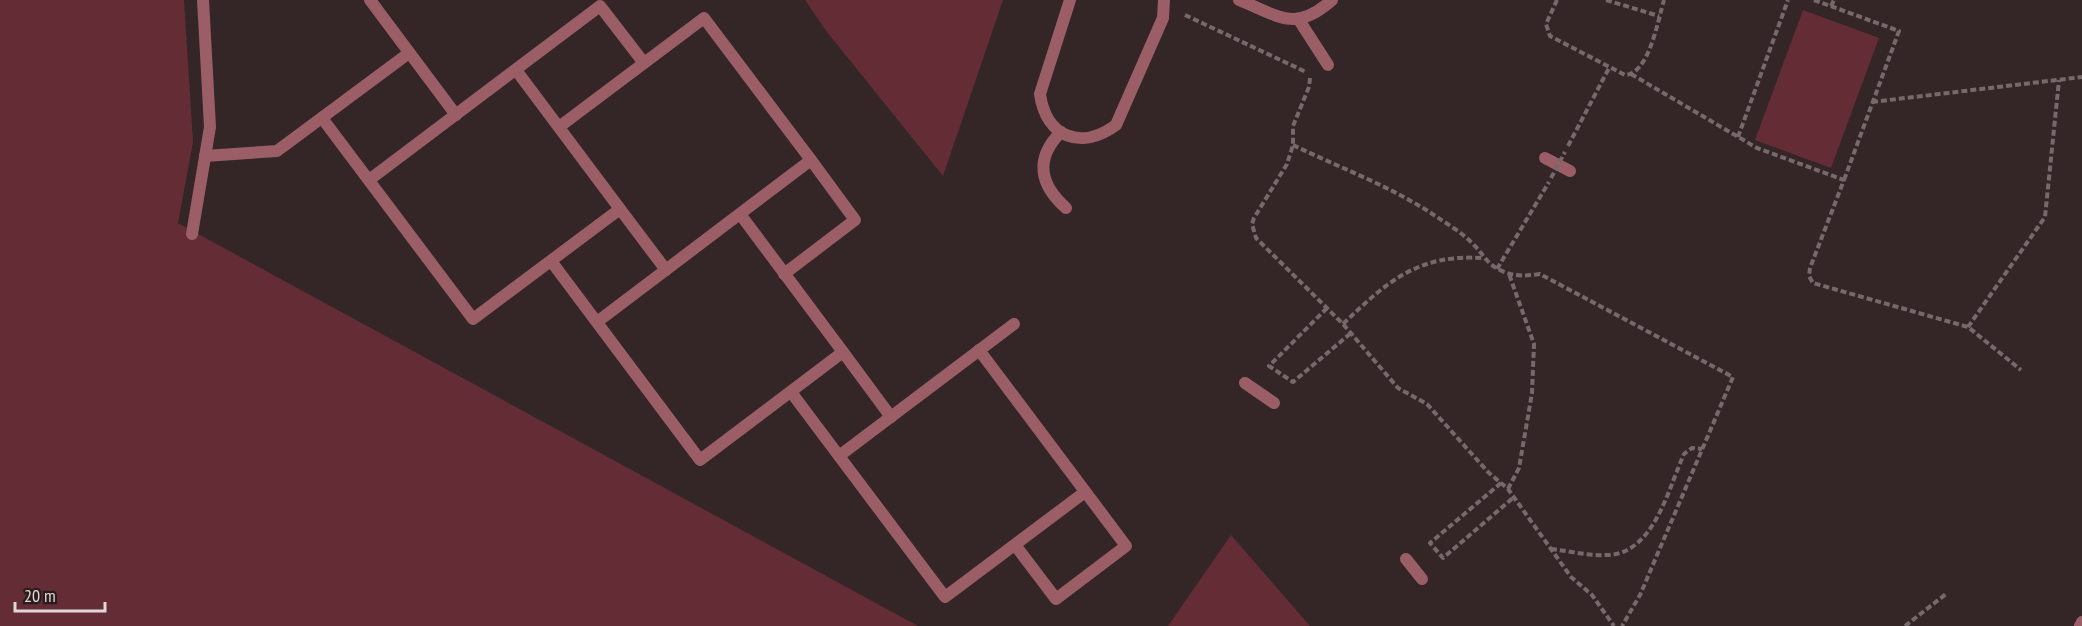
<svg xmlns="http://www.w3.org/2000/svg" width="2082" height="626" font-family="'PT Sans Narrow',sans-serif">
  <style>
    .green { fill: #642d36 }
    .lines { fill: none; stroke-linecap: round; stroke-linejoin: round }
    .path { stroke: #76696b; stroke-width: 4; stroke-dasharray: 6 3; stroke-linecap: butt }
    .service { stroke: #9b5e66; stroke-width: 12 }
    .minor { stroke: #9b5e66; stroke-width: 12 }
    .path-bridge { stroke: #76696b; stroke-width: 4; stroke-dasharray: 6 3; stroke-linecap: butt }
  </style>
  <rect width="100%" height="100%" fill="#342527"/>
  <g class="green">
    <path d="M0,0H184L193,142L178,223L918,626H0Z"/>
    <path d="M805,0H1003L943,176L827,32Z"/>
    <path d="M1803,10L1879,38L1831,168L1755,140Z"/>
    <path d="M1231,535L1310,626H1168Z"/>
  </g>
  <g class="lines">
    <g class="path">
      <path d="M1557,0L1546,24L1550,36L1625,75C1649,74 1658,20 1664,0"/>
      <path d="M1606,0L1659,16"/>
      <path d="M1814,0L1899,31L1844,180"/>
      <path d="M1831,6L1834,0"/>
      <path d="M1185,15L1306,72"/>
      <path d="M1631,74L1757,148L1844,180L1810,268L1809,276L1813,283L1968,327L2021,370"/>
      <path d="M1310,78L1309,87L1293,126V145L1287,164L1254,218L1252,224L1256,238L1343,324L1398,388L1427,404L1488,472L1508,489L1571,577L1592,595L1614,626"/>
      <path d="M1872,102L2082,77"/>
      <path d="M1738,137L1788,0"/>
      <path d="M1293,145C1340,168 1393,187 1437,217C1449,225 1464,234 1474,245C1483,254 1487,264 1500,270C1513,277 1526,276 1540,274L1733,377L1640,595L1622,626"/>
      <path d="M1568,146L1609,68"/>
      <path d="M1497,269L1549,182"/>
      <path d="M1327,308L1269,366L1293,382L1351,333"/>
      <path d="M1343,324C1387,282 1417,254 1482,258"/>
      <path d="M1968,327L2045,217L2059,80"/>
      <path d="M1501,483L1430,543L1443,558L1514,497"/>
      <path d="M1508,489L1519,468L1532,393L1534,344L1509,274"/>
      <path d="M1551,549C1569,551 1588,556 1607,555C1654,554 1668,489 1684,454L1692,448L1702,449"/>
      <path d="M1905,626L1946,594"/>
    </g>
    <g class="service">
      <path d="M1070,0L1040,94C1046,137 1081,151 1116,125L1163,18L1164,0"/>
      <path d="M1299,20L1328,65"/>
      <path d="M1061,132C1034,159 1040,185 1066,208"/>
      <path d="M1545,158L1570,171"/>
      <path d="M1245,383L1274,403"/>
      <path d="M1406,559L1422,579"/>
    </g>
    <g class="minor">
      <path d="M370,0L456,115"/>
      <path d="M1239,0C1279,16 1295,33 1332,0"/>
      <path d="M516,70L620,209"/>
      <path d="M322,118L473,319L620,209L666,270"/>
      <path d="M559,127L704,18L811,160"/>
      <path d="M205,156L277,151L409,53"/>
      <path d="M369,180L600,6L644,63"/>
      <path d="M740,214L843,352"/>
      <path d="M192,234L210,127L203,0"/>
      <path d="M551,261L700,460L843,352L891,417"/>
      <path d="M597,322L811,160L855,220L784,274"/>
      <path d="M979,350L1126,546L1056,599L1015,545"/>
      <path d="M791,392L839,456L1014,324"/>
      <path d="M839,456L945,597L1085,492"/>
      <path d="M2080,626L2082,622"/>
    </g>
    <path class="path-bridge" d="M1551,178L1565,152"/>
  </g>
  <path d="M15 602v9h90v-9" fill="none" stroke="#e0d6d7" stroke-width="3"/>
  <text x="24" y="602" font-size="18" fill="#e0d6d7" stroke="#2a1c1d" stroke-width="4.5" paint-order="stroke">20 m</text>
</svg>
